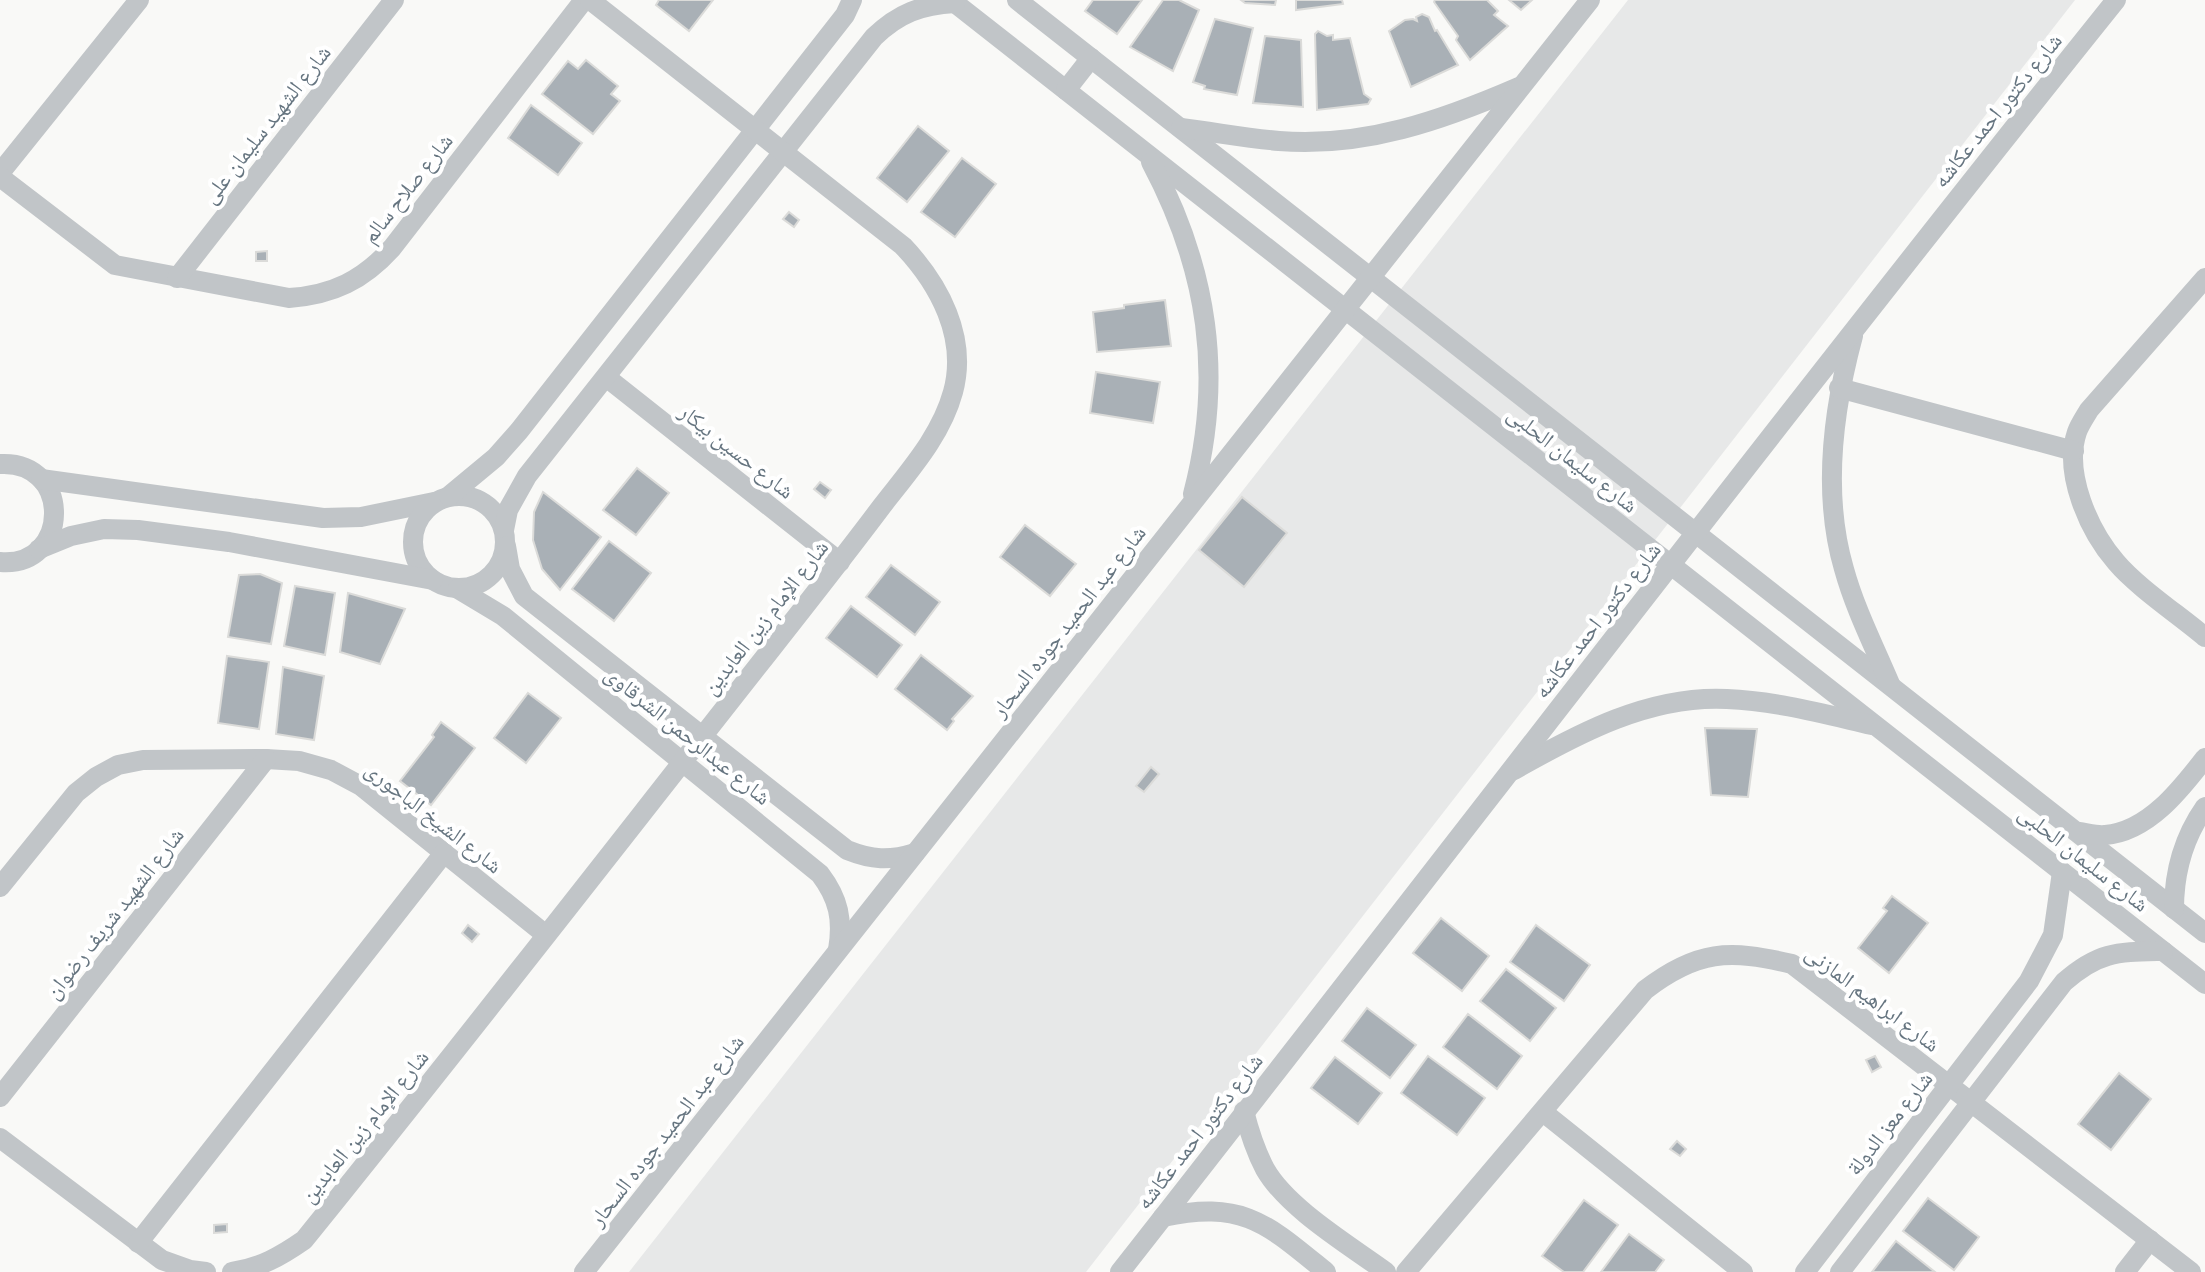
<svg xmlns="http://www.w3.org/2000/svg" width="2205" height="1272" font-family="'PT Sans Narrow','Noto Naskh Arabic',sans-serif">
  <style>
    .built { fill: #e7e8e8 }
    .building { fill: #a9b0b6; stroke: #dbdbd9; stroke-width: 2 }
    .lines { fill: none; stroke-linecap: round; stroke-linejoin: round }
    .minor { stroke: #c1c5c8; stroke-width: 20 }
    .labels { text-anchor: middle; stroke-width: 8; stroke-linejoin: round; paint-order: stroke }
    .street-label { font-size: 22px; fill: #667580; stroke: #fff }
  </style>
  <rect width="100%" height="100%" fill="#f9f9f7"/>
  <path class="built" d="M1628,0H2075L1086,1272H629Z"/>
  <g class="building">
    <path d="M659,0H713L689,31L656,5Z"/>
    <path d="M1093,0H1142L1117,34L1085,11Z"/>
    <path d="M1163,0H1179L1199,10L1173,71L1130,47Z"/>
    <path d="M1241,0H1276L1275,5L1245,3Z"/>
    <path d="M1296,0H1342L1343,4L1296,10Z"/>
    <path d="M1435,0H1487L1498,11L1494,15L1508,26L1470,60L1456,40L1458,36L1434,2Z"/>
    <path d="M1509,0H1532L1521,10Z"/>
    <path d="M1422,14L1429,17L1435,31L1437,30L1458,65L1411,87L1389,31L1405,20L1413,19L1417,21L1416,17Z"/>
    <path d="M1215,19L1253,28L1237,95L1204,89L1205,86L1193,82Z"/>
    <path d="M1318,31L1327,36L1333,35V40L1350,38L1364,94L1371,99L1368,104L1317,110L1315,34Z"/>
    <path d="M1265,36L1301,40L1303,107L1253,103Z"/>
    <path d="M586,60L618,86L611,94L620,101L593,134L542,94L568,61L578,69Z"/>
    <path d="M531,105L582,143L558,175L508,138Z"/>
    <path d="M918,126L949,151L907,202L877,178Z"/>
    <path d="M962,158L996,184L955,237L921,212Z"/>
    <path d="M789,212L799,220L794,227L783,219Z"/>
    <path d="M267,251V261H256V252Z"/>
    <path d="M1165,300L1171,346L1097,352L1093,312L1124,308V305Z"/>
    <path d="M1096,372L1160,382L1153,423L1090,413Z"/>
    <path d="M637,468L669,493L636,535L603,510Z"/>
    <path d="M820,482L831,490L825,498L814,489Z"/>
    <path d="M543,492L601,537L560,590L542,569L533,540L534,512Z"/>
    <path d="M1242,497L1287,533L1244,587L1199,550Z"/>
    <path d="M1025,525L1076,564L1050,596L1000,557Z"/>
    <path d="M609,541L651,573L614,621L572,589Z"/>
    <path d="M891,565L940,602L915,635L866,597Z"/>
    <path d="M260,574L282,583L271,644L228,637L239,575Z"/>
    <path d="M295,586L335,593L325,655L284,646Z"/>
    <path d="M348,593L405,609L380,664L340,652Z"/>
    <path d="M851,606L902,645L877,677L826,638Z"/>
    <path d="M921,655L973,696L952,719L954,721L947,730L895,689Z"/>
    <path d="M227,656L269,662L259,729L218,723Z"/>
    <path d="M283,667L324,676L314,740L276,734Z"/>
    <path d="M528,693L561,718L526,763L494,738Z"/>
    <path d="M441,722L475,748L431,805L400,781L434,737L432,735Z"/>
    <path d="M1705,728L1757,729L1748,797L1711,795Z"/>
    <path d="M1151,767L1159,774L1144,792L1136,786Z"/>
    <path d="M1892,896L1928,923L1889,973L1858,948L1887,911L1883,908Z"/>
    <path d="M1441,918L1489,956L1462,991L1413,953Z"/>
    <path d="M468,925L479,934L472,942L462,933Z"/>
    <path d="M1536,925L1590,965L1564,1001L1510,962Z"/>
    <path d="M1506,969L1556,1008L1530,1041L1480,1001Z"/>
    <path d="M1367,1008L1416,1045L1390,1078L1342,1041Z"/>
    <path d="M1468,1014L1522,1056L1497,1089L1443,1047Z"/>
    <path d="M1428,1056L1485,1098L1457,1135L1401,1093Z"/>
    <path d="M1875,1056L1881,1067L1872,1072L1866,1060Z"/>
    <path d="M1335,1057L1382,1093L1358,1124L1311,1088Z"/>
    <path d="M2119,1073L2151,1099L2111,1150L2078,1124Z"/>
    <path d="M1677,1141L1686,1149L1680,1156L1670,1149Z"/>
    <path d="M1928,1198L1979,1237L1954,1270L1903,1231Z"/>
    <path d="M1584,1200L1618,1225L1583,1272H1564L1542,1256Z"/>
    <path d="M227,1224V1232L214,1233V1225Z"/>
    <path d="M1629,1234L1664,1260L1655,1272H1601Z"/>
    <path d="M1896,1241L1935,1272H1872Z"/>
  </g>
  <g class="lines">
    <g class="minor">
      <path d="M951,0L2205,984"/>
      <path d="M1017,0L2205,933"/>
      <path d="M1066,90L1091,58"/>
      <path d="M1181,128C1214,132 1246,138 1279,141C1364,148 1443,120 1519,87"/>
      <path d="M1151,162C1208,269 1224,376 1193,494"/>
      <path d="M0,173L139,0"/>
      <path d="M0,177L115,265L289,298C333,295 363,280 392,248L584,0"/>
      <path d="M177,278L394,0"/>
      <path d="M2205,278L2089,410C2085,417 2080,424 2077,432C2063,473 2089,531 2116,562C2137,587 2179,615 2205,637"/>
      <path d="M1853,336C1833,410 1822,494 1844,569C1855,609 1874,646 1890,684"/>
      <path d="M606,377L840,562"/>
      <path d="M1839,388L2074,451"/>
      <path d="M0,464C73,460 71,568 0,562"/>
      <path d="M41,479L323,518L361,517L434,502"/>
      <circle cx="459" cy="542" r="46"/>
      <path d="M449,496L496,457L519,431L845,15L852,0"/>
      <path d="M504,530L508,510L527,476L874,37C899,13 921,5 955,3"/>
      <path d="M506,546L510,569L524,596L847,850C872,860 889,861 915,853"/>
      <path d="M39,549L71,536L104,529L138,530L229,542L433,580"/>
      <path d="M458,589L503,616L820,874C839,899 843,920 838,950"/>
      <path d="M1514,770C1579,733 1650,695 1727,699C1776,701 1824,714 1872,725"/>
      <path d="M2079,832C2087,833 2097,836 2105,835C2148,832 2181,789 2205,758"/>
      <path d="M0,887L76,793L96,777L118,765L143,760L266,759L299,761L331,770L361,786L546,935"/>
      <path d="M2174,909C2174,873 2184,837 2205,807"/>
      <path d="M0,1097L266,759"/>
      <path d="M1244,1111C1249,1131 1255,1150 1265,1169C1287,1208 1349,1245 1386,1272"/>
      <path d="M1543,1112L1743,1272"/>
      <path d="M0,1138L162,1260L190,1270L206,1272"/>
      <path d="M1163,1217C1244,1200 1267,1224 1326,1272"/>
      <path d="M138,1243L444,853"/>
      <path d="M232,1272C260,1268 281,1256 304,1240C462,1045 616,846 772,648C809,601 846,554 882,506C909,471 941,436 953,392C968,337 939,284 903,246L590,0"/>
      <path d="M584,1272L1590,0"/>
      <path d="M1120,1272C1452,849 1779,420 2116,0"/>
      <path d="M1406,1272L1645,990C1697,950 1729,949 1792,964L2191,1272"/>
      <path d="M1805,1272L2029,981L2053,935L2062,872"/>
      <path d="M1840,1272L2064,982C2099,951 2118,952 2163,951"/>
      <path d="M2125,1272L2150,1240"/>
    </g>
  </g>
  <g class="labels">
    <g class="street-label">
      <text transform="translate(1997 110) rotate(-51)" y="8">شارع دكتور احمد عكاشه</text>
      <text transform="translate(266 124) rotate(-52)" y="8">شارع الشهيد سليمان على</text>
      <text transform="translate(407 188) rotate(-52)" y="8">شارع صلاح سالم</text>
      <text transform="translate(737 451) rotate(38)" y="8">شارع حسين بيكار</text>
      <text transform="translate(1573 459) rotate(38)" y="8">شارع سليمان الحلبى</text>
      <text transform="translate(765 617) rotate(-52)" y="8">شارع الإمام زين العابدين</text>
      <text transform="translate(1597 620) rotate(-52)" y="8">شارع دكتور احمد عكاشه</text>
      <text transform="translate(1068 621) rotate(-52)" y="8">شارع عبد الحميد جوده السحار</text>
      <text transform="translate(688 735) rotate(39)" y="8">شارع عبدالرحمن الشرقاوى</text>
      <text transform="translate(434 817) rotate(38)" y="8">شارع الشيخ الباجورى</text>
      <text transform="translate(2084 858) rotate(38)" y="8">شارع سليمان الحلبى</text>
      <text transform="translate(114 913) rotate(-52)" y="8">شارع الشهيد شريف رضوان</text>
      <text transform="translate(1873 998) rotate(37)" y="8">شارع ابراهيم المازنى</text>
      <text transform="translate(1889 1123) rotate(-52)" y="8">شارع معز الدولة</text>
      <text transform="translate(364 1126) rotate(-51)" y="8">شارع الإمام زين العابدين</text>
      <text transform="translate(666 1130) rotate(-52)" y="8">شارع عبد الحميد جوده السحار</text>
      <text transform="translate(1199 1131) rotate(-52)" y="8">شارع دكتور احمد عكاشه</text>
    </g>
  </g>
</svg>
